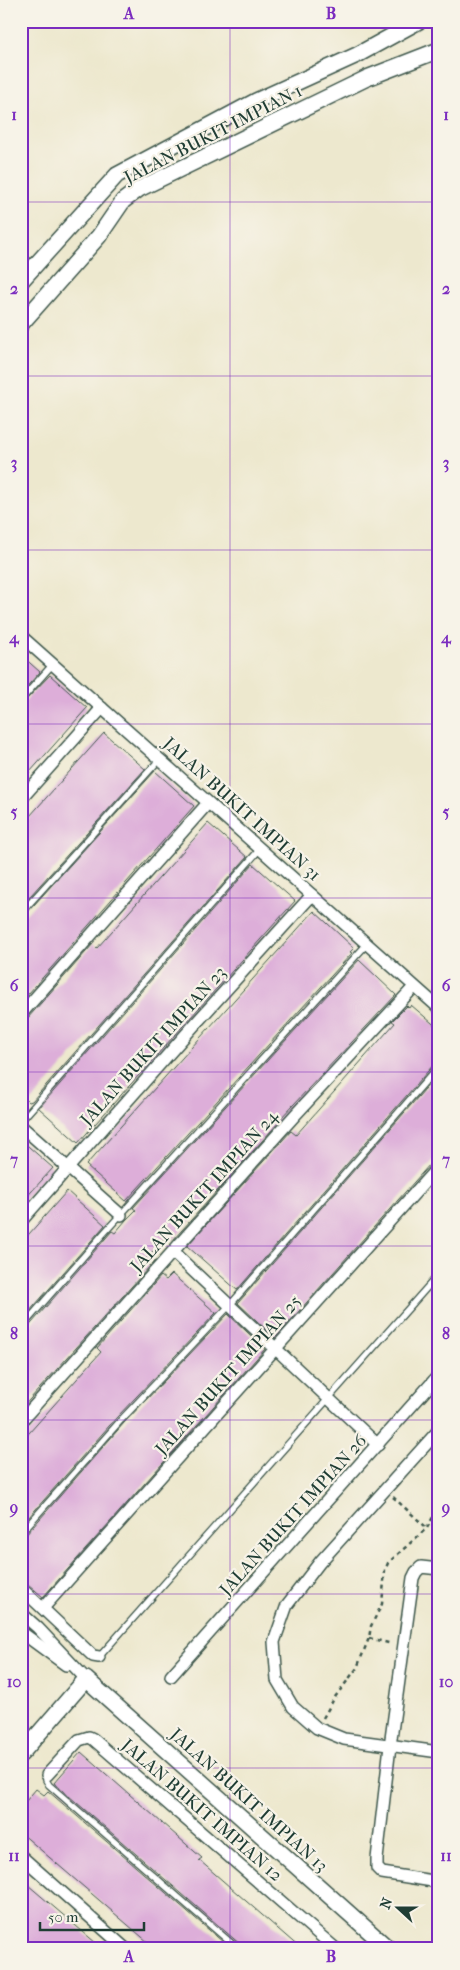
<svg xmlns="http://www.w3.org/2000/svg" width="460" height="1970" font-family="'IM FELL French Canon',serif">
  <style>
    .building { fill: #ddaed9 }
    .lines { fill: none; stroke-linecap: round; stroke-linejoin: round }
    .service-casing { stroke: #3e574b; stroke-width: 8 }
    .minor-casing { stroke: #3e574b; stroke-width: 14 }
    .tertiary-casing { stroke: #3e574b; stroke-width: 18 }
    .path { stroke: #3e574b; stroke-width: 2.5; stroke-dasharray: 4 4; stroke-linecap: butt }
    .service { stroke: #fff; stroke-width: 5.5 }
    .minor { stroke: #fff; stroke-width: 11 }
    .tertiary { stroke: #fff; stroke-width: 15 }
    .grid { fill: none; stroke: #7b2cbf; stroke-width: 1; stroke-opacity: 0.55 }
    .labels { text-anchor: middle; stroke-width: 4.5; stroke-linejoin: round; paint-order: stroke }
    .street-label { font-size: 18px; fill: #1f3d34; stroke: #f7f3e8 }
    .neatline { fill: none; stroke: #7b2cbf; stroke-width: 2 }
    .grid-label { font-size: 16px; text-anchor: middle; font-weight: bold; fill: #7b2cbf }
  </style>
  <rect width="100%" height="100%" fill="#f7f3e8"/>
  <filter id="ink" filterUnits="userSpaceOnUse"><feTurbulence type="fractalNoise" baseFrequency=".02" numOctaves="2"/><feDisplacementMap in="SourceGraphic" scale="10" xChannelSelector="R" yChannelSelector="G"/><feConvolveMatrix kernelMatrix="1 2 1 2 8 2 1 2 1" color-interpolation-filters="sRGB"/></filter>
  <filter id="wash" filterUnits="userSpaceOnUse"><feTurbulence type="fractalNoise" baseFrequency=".0096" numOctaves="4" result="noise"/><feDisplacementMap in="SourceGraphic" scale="20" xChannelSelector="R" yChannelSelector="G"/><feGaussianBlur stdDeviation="1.12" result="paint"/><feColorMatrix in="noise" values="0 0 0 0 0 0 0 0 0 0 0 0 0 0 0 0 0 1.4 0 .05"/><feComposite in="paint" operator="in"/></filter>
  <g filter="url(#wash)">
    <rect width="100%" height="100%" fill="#ede8ce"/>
    <g id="blocks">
      <g class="building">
        <path d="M21,655L40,672L21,693Z"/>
        <path d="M50,675L87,708L21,782V705Z"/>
        <path d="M104,733L145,769L21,906V826Z"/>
        <path d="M155,771L194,806L21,1002V918L24,916Z"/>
        <path d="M208,823L247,857L32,1101L29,1102L21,1094V1021L27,1019L93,944L97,948Z"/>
        <path d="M253,864L295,901L78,1143L39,1108Z"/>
        <path d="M314,911L354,948L350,952L352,953L126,1201L86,1165Z"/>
        <path d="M359,960L396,995L279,1120L280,1121L173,1240L167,1235L144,1261L150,1266L21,1409V1333L25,1331L112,1231L115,1233L126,1220L136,1210L133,1208Z"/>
        <path d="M411,1005L439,1029V1061L435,1063L237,1290L187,1246L291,1131L296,1135L395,1023L392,1021L407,1006L409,1008Z"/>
        <path d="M439,1073V1154L275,1338L238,1303Z"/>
        <path d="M21,1140L53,1168L21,1203Z"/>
        <path d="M67,1191L105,1225L21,1321V1243Z"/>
        <path d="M172,1274L216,1313L117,1417L21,1526V1442L101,1352L97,1348L161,1276L166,1280Z"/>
        <path d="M228,1314L265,1349L43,1597L21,1578V1538L25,1536L124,1423Z"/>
        <path d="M81,1752L202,1858L199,1860L301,1949H243L241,1945L54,1783Z"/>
        <path d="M36,1789L44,1795L48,1791L231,1949H156L21,1833V1807Z"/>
        <path d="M21,1879L103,1949H36L21,1936Z"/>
      </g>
    </g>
  </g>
  <g filter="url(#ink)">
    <use href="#blocks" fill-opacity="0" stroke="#3e574b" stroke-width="1"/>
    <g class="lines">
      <defs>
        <g id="service">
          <path d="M21,700L53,664"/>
          <path d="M21,913L160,759"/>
          <path d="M21,1121L260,849"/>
          <path d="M21,1328L104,1233L367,944"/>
          <path d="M21,1533L121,1420L230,1305L439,1066"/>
          <path d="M99,1657L439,1274"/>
          <path d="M47,1775L46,1780L49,1785L238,1949"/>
        </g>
        <g id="minor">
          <path d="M21,636L439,1008"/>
          <path d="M21,799L102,708"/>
          <path d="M21,1014L208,803"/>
          <path d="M21,1126L121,1215"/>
          <path d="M21,1221L197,1022L312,895"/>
          <path d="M173,1252L378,1445"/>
          <path d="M21,1421L296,1114L414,987"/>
          <path d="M439,1430L320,1562L287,1605L274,1642L277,1680L293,1707L317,1728L344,1739L439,1752"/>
          <path d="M439,1569L421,1567L416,1572L413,1578L390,1746L377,1859V1868L382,1873L439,1882"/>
          <path d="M21,1588L93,1656L99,1657"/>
          <path d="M43,1608L439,1166"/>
          <path d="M21,1613L38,1628L86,1679"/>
          <path d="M21,1632L66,1665"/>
          <path d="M171,1676L439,1375"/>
          <path d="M47,1775L79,1740L89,1737L93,1739L336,1949"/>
          <path d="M21,1856L126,1949"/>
        </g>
        <g id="tertiary">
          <path d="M21,281L117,175L256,101L357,55L419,21"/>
          <path d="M21,324L99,236L123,201L139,189L367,78L439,50"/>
          <path d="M21,1754L86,1679L389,1949"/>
        </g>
      </defs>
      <use href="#service" class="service-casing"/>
      <use href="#minor" class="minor-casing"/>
      <use href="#tertiary" class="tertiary-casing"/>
      <g class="path">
        <path d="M393,1497L427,1528"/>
        <path d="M369,1638L392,1644"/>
        <path d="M323,1718L335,1697L357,1668L369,1638L371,1626L382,1604L385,1570L388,1563L427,1528L439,1506"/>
      </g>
      <use href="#service" class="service"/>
      <use href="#minor" class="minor"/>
      <use href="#tertiary" class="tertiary"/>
    </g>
  </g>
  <path class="grid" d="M230,21V1949M21,202H439M21,376H439M21,550H439M21,724H439M21,898H439M21,1072H439M21,1246H439M21,1420H439M21,1594H439M21,1768H439"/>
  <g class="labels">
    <g class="street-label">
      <text transform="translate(213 134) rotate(-27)" y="6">JALAN BUKIT IMPIAN 1</text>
      <text transform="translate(242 809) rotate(42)" y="6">JALAN BUKIT IMPIAN 31</text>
      <text transform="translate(153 1046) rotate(-48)" y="6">JALAN BUKIT IMPIAN 23</text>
      <text transform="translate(204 1191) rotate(-48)" y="6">JALAN BUKIT IMPIAN 24</text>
      <text transform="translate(228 1375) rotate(-48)" y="6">JALAN BUKIT IMPIAN 25</text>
      <text transform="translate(293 1515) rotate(-48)" y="6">JALAN BUKIT IMPIAN 26</text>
      <text transform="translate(249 1800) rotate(42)" y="6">JALAN BUKIT IMPIAN 13</text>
      <text transform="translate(202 1810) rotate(41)" y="6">JALAN BUKIT IMPIAN 12</text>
    </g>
  </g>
  <rect width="460" height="1970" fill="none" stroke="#f7f3e8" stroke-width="55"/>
  <g transform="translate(398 1908) rotate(291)" stroke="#f7f3e8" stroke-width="4" paint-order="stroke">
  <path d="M0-4L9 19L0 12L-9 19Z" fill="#1f3d34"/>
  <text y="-8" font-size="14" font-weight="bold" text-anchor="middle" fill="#1f3d34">N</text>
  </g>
  <path d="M40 1922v8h104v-8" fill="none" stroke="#1f3d34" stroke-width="2.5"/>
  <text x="48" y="1922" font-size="15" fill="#1f3d34" stroke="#f7f3e8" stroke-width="4" paint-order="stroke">50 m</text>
  <rect x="28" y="28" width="404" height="1914" class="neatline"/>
  <g class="grid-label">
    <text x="129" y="19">A</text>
    <text x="331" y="19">B</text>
    <text x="14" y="120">1</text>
    <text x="446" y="120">1</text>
    <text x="14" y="294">2</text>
    <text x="446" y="294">2</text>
    <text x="14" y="468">3</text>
    <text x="446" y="468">3</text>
    <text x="14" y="643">4</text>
    <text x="446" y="643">4</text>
    <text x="14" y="817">5</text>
    <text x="446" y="817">5</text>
    <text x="14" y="991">6</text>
    <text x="446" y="991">6</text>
    <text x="14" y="1165">7</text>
    <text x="446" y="1165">7</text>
    <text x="14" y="1339">8</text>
    <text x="446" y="1339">8</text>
    <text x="14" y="1513">9</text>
    <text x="446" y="1513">9</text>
    <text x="14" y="1687">10</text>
    <text x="446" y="1687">10</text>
    <text x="14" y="1861">11</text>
    <text x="446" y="1861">11</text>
    <text x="129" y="1962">A</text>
    <text x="331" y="1962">B</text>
  </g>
</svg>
